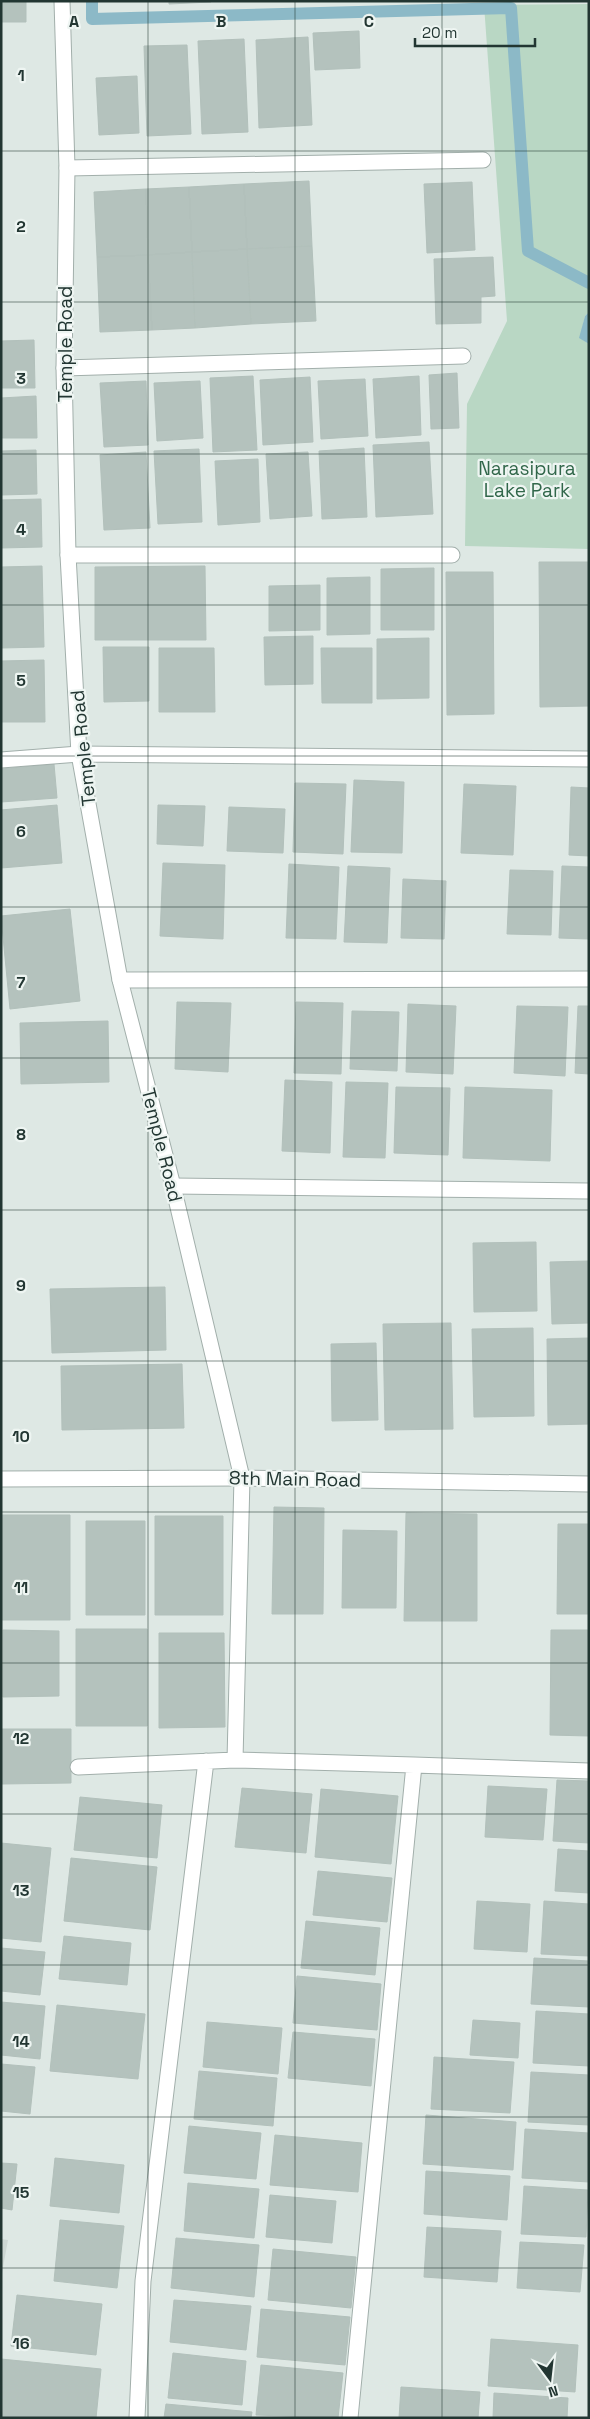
<svg xmlns="http://www.w3.org/2000/svg" width="590" height="2419" viewBox="0 0 590 2419" font-family="'Space Grotesk',sans-serif">
	<style>
		.built { fill: #cdd7d3 }
		.park { fill: #b9d7c4 }
		.water { fill: #8cb9c7 }
		.lines { fill: none; stroke-linecap: round; stroke-linejoin: round }
		.stream { stroke: #8cb9c7; stroke-width: 12 }
		.building { fill: #b4c2bd; stroke: #b2c0bb }
		.minor-casing { stroke: #a2afab; stroke-width: 17 }
		.tertiary-casing { stroke: #a2afab; stroke-width: 17 }
		.minor { stroke: #fff; stroke-width: 15 }
		.tertiary { stroke: #fff; stroke-width: 15 }
		.grid { fill: none; stroke: #223632; stroke-width: 1; stroke-opacity: 0.55 }
		.labels { text-anchor: middle; dominant-baseline: central; stroke-width: 4.5; stroke-linejoin: round; paint-order: stroke }
		.street-label { font-size: 19px; fill: #223632; stroke: #eef5f2 }
		.park-label { font-size: 19px; fill: #31674a; stroke: #eef5f2 }
		.grid-label { font-size: 16px; text-anchor: middle; font-weight: bold; fill: #223632; stroke: #eef5f2; stroke-width: 4.5; stroke-linejoin: round; paint-order: stroke }
	</style>
	<rect width="100%" height="100%" fill="#dee8e4"/>
	<path class="built" d="M1,2239l7,1 -7,38z"/>
	<path class="park" d="M589,4v308l-4,4 -5,22 9,6v205l-124,-3 2,-142 40,-83 -23,-316z"/>
	<path class="water" d="M589,312v32l-10,-6 6,-22z"/>
	<g class="lines">
		<path class="stream" d="M92,1v18l419,-11 17,243 61,32"/>
	</g>
	<path class="building" d="M1,1h25v21h-25z
		M169,1h42v1l-42,2z
		M359,31l1,37 -45,2 -2,-37z
		M308,37l4,88 -53,3 -3,-88z
		M244,39l4,93 -46,2 -4,-93z
		M187,45l4,89 -44,2 -3,-90z
		M137,76l2,57 -40,2 -3,-57z
		M309,181l3,65 -65,3 -3,-65z
		M472,182l3,68 -48,3 -3,-69z
		M244,184l3,65 -55,3 -3,-65z
		M189,187l3,65 -44,3 -2,-66z
		M146,189l2,66 -51,2 -3,-65z
		M312,246l4,75 -65,3 -4,-75z
		M247,249l4,75 -56,4 -3,-76z
		M192,252l3,76 -43,2 -4,-75z
		M148,255l4,75 -52,2 -3,-75z
		M493,257l2,39 -14,1v26l-45,1 -2,-65z
		M34,340l1,48h-34v-47z
		M457,373l2,55 -28,1 -2,-54z
		M253,376l4,74 -44,2 -3,-74z
		M419,376l2,59 -45,3 -3,-59z
		M310,377l3,65 -50,3 -3,-65z
		M365,379l3,57 -47,3 -3,-58z
		M146,381l2,64 -44,2 -4,-64z
		M200,381l3,57 -46,3 -3,-58z
		M36,396l1,42h-36v-40z
		M429,442l4,72 -57,3 -3,-72z
		M364,448l3,69 -45,2 -3,-68z
		M199,449l3,73 -44,2 -4,-73z
		M36,450l1,44 -36,1v-44z
		M146,452l4,76 -46,2 -4,-75z
		M308,452l4,64 -42,3 -4,-65z
		M258,459l2,63 -42,3 -3,-64z
		M41,499l1,48 -41,1v-48z
		M539,562h50v144l-49,1z
		M42,566l2,81 -43,1v-81z
		M205,566l1,74h-111v-73z
		M434,568v62h-53v-61z
		M446,572h47l1,142 -47,1z
		M370,577v57l-43,1v-57z
		M320,585v45l-51,1v-45z
		M313,636v48l-48,1 -1,-48z
		M429,638v60l-52,1v-60z
		M103,647h46v54l-45,1z
		M159,648h55l1,64h-56z
		M321,648h51v55h-50z
		M44,660l1,62h-44v-61z
		M54,764l3,34 -56,4v-33z
		M354,780l50,2 -2,71 -51,-1z
		M295,783l51,1 -3,70 -50,-2z
		M464,784l52,2 -3,69 -52,-2z
		M571,787l18,1v68l-20,-1z
		M57,805l5,58 -61,5v-58z
		M158,805l47,1 -2,40 -46,-2z
		M229,807l56,2 -2,44 -56,-2z
		M163,863l62,2 -2,74 -63,-3z
		M289,864l50,3 -3,72 -50,-1z
		M348,866l42,2 -3,75 -43,-1z
		M562,866l27,1v72l-30,-1z
		M510,870l43,1 -2,64 -44,-1z
		M403,879l43,2 -2,58 -43,-1z
		M70,909l10,92 -70,8 -9,-93z
		M177,1002l54,1 -3,69 -53,-3z
		M296,1002l47,1 -2,71 -47,-1z
		M408,1004l48,2 -3,68 -47,-2z
		M517,1006l51,1 -3,69 -51,-3z
		M578,1006h11v68l-14,-1z
		M352,1011l47,1 -2,59 -47,-2z
		M108,1021l1,61 -88,2 -1,-61z
		M285,1080l47,2 -2,71 -48,-2z
		M346,1082l42,1 -3,75 -42,-1z
		M396,1087l54,1 -2,67 -54,-2z
		M465,1087l87,3 -2,71 -87,-3z
		M536,1242l1,69 -63,1 -1,-69z
		M589,1261v62l-37,1 -2,-62z
		M165,1287l1,63 -114,3 -2,-64z
		M451,1323l2,106 -68,1 -2,-106z
		M533,1328l1,88 -60,1 -2,-88z
		M589,1338v86l-41,1 -1,-86z
		M376,1343l2,77 -46,1 -1,-77z
		M182,1364l2,64 -122,2 -1,-64z
		M274,1507l50,1 -1,106h-51z
		M406,1513l71,1v107h-73z
		M1,1515h69v105h-69z
		M155,1516h68v99h-68z
		M86,1521h59v94h-59z
		M558,1524h31v90h-32z
		M343,1530l54,1 -1,77h-54z
		M76,1629h71v97h-71z
		M3,1630l56,1v65l-56,1z
		M551,1630h38v106l-39,-1z
		M159,1633h65l1,94 -66,1z
		M2,1729h69v54l-69,1z
		M557,1780l32,1v62l-36,-2z
		M488,1786l59,3 -4,51 -58,-3z
		M242,1788l70,6 -6,59 -71,-6z
		M321,1789l77,7 -7,68 -76,-7z
		M80,1797l82,8 -5,53 -83,-8z
		M1,1843l50,5 -10,94 -40,-4z
		M558,1849l31,2v42l-34,-2z
		M71,1858l86,9 -7,63 -86,-9z
		M318,1871l74,7 -5,44 -74,-7z
		M477,1901l53,3 -3,48 -53,-3z
		M544,1901l45,3v52l-48,-2z
		M306,1921l74,7 -5,47 -74,-7z
		M64,1936l67,7 -4,42 -68,-6z
		M1,1948l44,4 -5,43 -39,-4z
		M534,1958l55,3v46l-58,-3z
		M297,1976l84,8 -4,46 -84,-7z
		M1,2002l44,4 -5,53 -39,-4z
		M57,2005l88,9 -7,65 -88,-8z
		M536,2011l53,3v52l-56,-3z
		M473,2020l47,3 -2,35 -48,-3z
		M207,2022l75,6 -4,46 -75,-7z
		M293,2032l82,7 -4,47 -83,-8z
		M434,2057l80,5 -4,51 -79,-4z
		M1,2064l34,3 -5,47 -29,-3z
		M199,2071l78,7 -4,48 -79,-7z
		M531,2072l58,3v50l-61,-3z
		M426,2115l90,7 -3,48 -90,-6z
		M189,2126l72,7 -5,46 -72,-6z
		M525,2129l64,4v49l-67,-4z
		M275,2135l87,8 -4,49 -88,-7z
		M55,2158l69,7 -5,48 -69,-7z
		M1,2163l16,1 -5,46 -11,-2z
		M426,2171l84,5 -3,44 -83,-6z
		M188,2183l71,6 -5,49 -70,-7z
		M524,2186l64,4 -2,47 -65,-3z
		M270,2195l66,6 -4,42 -66,-6z
		M60,2220l64,6 -7,62 -63,-7z
		M427,2227l74,4 -4,51 -73,-5z
		M176,2238l83,7 -5,52 -83,-9z
		M520,2242l64,3 -4,47 -63,-4z
		M273,2249l83,8 -5,51 -83,-8z
		M17,2295l85,9 -6,51 -85,-9z
		M174,2300l77,6 -5,44 -76,-8z
		M261,2309l89,8 -5,48 -88,-8z
		M491,2339l87,6 -3,47 -87,-6z
		M173,2353l73,8 -4,44 -74,-7z
		M1,2359l100,10 -5,49h-95z
		M261,2365l82,8 -5,45 -82,-3z
		M401,2387l79,5 -2,26h-79z
		M494,2393l74,5 -1,20h-74z
		M166,2404l86,8 -1,6h-87z"/>
	<g class="lines">
		<g class="minor-casing">
			<path id="minor" d="M67,168l416,-8
				M64,368l399,-12
				M68,555h384
				M1,760l78,-6 510,5
				M120,980l469,-1
				M173,1186l416,5
				M235,1760l7,-282
				M78,1767l157,-7 179,5
				M137,2418l6,-137 63,-520
				M350,2418l64,-653 175,6"/>
		</g>
		<g class="tertiary-casing">
			<path id="tertiary" d="M62,1l5,167 -3,200 4,187 11,199 41,226 53,206 69,292
				M1,1479l241,-1 347,6"/>
		</g>
		<use href="#minor" class="minor"/>
		<use href="#tertiary" class="tertiary"/>
	</g>
	<path class="grid" d="M148,1v2417M295,1v2417M442,1v2417M1,151h588M1,302h588M1,454h588M1,605h588M1,756h588M1,907h588M1,1058h588M1,1210h588M1,1361h588M1,1512h588M1,1663h588M1,1814h588M1,1965h588M1,2117h588M1,2268h588"/>
	<g class="labels">
		<g class="street-label">
			<text transform="translate(65 344) rotate(-90)">Temple Road</text>
			<text transform="translate(83 748) rotate(-96)">Temple Road</text>
			<text transform="translate(162 1145) rotate(76)">Temple Road</text>
			<text transform="translate(295 1479) rotate(1)">8th Main Road</text>
		</g>
		<g class="park-label">
			<text x="527" y="468">Narasipura<tspan x="527" dy="22">Lake Park</tspan></text>
		</g>
	</g>
	<g class="grid-label">
		<text x="74" y="27">A</text>
		<text x="221" y="27">B</text>
		<text x="369" y="27">C</text>
		<text x="21" y="81">1</text>
		<text x="21" y="232">2</text>
		<text x="21" y="384">3</text>
		<text x="21" y="535">4</text>
		<text x="21" y="686">5</text>
		<text x="21" y="837">6</text>
		<text x="21" y="988">7</text>
		<text x="21" y="1140">8</text>
		<text x="21" y="1291">9</text>
		<text x="21" y="1442">10</text>
		<text x="21" y="1593">11</text>
		<text x="21" y="1744">12</text>
		<text x="21" y="1896">13</text>
		<text x="21" y="2047">14</text>
		<text x="21" y="2198">15</text>
		<text x="21" y="2349">16</text>
	</g>
	<rect width="590" height="2419" fill="none" stroke="#223632" stroke-width="5"/>
	<g transform="translate(550 2379) rotate(165)" stroke="#eef5f2" stroke-width="4" paint-order="stroke">
	<path d="M0-4L9 19L0 12L-9 19Z" fill="#223632"/>
	<text y="-8" font-size="14" font-weight="bold" text-anchor="middle" fill="#223632">N</text>
	</g>
	<path d="M415 38v8h120v-8" fill="none" stroke="#223632" stroke-width="2.5"/>
	<text x="422" y="38" font-size="15" fill="#223632" stroke="#eef5f2" stroke-width="4" paint-order="stroke">20 m</text>
</svg>
